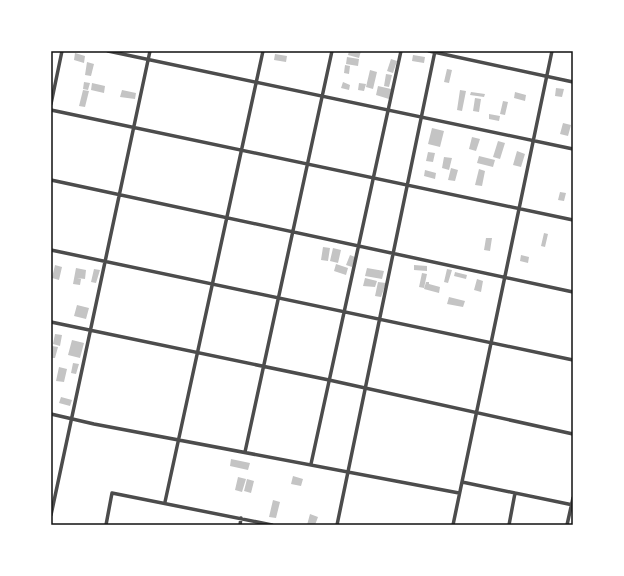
<svg xmlns="http://www.w3.org/2000/svg" width="624" height="576" viewBox="0 0 624 576" font-family="Helvetica,sans-serif">
	<style>
		.building { fill: #c4c4c4 }
		.lines { fill: none; stroke-linecap: round; stroke-linejoin: round }
		.minor { stroke: #4c4c4c; stroke-width: 3.5 }
		.neatline { fill: none; stroke: #111; stroke-width: 1.5 }
	</style>
	<rect width="100%" height="100%" fill="#fff"/>
	<path class="building" d="M349,51h12l-2,7 -11,-3z
		M75,53l10,3 -1,7 -10,-3z
		M275,54l12,2 -1,6 -12,-2z
		M413,55l12,2 -1,6 -12,-2z
		M347,57l12,2 -1,7 -12,-2z
		M391,59l6,2 -4,12 -6,-2z
		M87,62l7,2 -3,12 -6,-1z
		M345,65l5,1 -1,8 -5,-1z
		M447,69l5,1 -3,13 -5,-1z
		M370,70l7,2 -4,17 -7,-2z
		M386,74l6,1 -3,12 -5,-1z
		M84,82l6,1 -2,7 -5,-1z
		M343,82l7,3 -1,5 -8,-2z
		M92,83l13,3 -1,7 -13,-3z
		M359,83l7,1 -2,7 -6,-1z
		M378,86l13,3 -2,10 -13,-4z
		M556,88l8,1 -2,8 -7,-1z
		M83,90l6,1 -4,16 -6,-1z
		M122,90l14,3 -1,6 -15,-2z
		M460,90l6,1 -4,20 -5,-1z
		M471,92l14,2 -1,3 -14,-2z
		M515,92l11,3 -1,6 -11,-3z
		M475,98l6,1 -2,13 -6,-1z
		M503,101l5,1 -3,13 -5,-1z
		M489,114l11,2 -1,5 -10,-2z
		M563,123l8,2 -3,11 -8,-2z
		M432,128l12,3 -4,16 -12,-3z
		M472,137l8,2 -4,12 -7,-2z
		M498,141l7,2 -5,16 -7,-2z
		M517,151l8,3 -4,13 -8,-2z
		M428,152l7,1 -2,9 -7,-1z
		M479,156l16,4 -2,7 -16,-4z
		M444,157l8,1 -3,12 -7,-2z
		M451,168l7,2 -3,11 -7,-1z
		M479,169l6,2 -3,15 -7,-1z
		M425,170l11,3 -1,6 -11,-3z
		M560,192l6,1 -2,8 -6,-1z
		M544,233l4,1 -3,13 -4,-1z
		M486,238h6l-2,13 -6,-1z
		M323,247l7,1 -2,13 -7,-1z
		M333,248l8,2 -3,13 -8,-2z
		M350,255l5,2 -3,10 -6,-2z
		M521,255l8,2 -1,6 -8,-2z
		M336,264l12,4 -2,7 -12,-4z
		M55,265l7,2 -3,13 -7,-2z
		M414,265l13,1v5l-13,-1z
		M76,268l10,2 -1,9 -8,-1 4,1 -1,6 -7,-1z
		M367,268l17,3 -2,8 -17,-3z
		M94,269l6,1 -4,13 -5,-1z
		M447,269l5,1 -4,13 -4,-1z
		M455,272l12,3 -1,4 -12,-3z
		M422,273l5,1 -3,14 -5,-1z
		M365,278l12,3 -2,6 -12,-1z
		M477,279l6,2 -2,11 -7,-2z
		M378,282l8,1 -5,14 -6,-1z
		M426,282h3v2l11,3 -1,6 -15,-4z
		M449,297l16,4 -2,6 -16,-3z
		M77,305l12,3 -3,11 -12,-3z
		M55,334l7,1 -2,11 -7,-2z
		M72,340l12,3 -4,15 -12,-3z
		M52,346l6,1 -3,11h-4z
		M73,363l6,1 -3,10 -5,-1z
		M59,367l8,2 -3,13 -8,-1z
		M61,397l11,3 -2,6 -11,-3z
		M231,459l19,4 -2,7 -18,-4z
		M293,476l10,3 -2,7 -10,-2z
		M238,477l8,2 -4,13 -7,-2z
		M247,479l7,2 -3,12 -7,-2z
		M273,500l7,2 -4,16 -7,-1z
		M310,514l8,3 -3,8h-8z"/>
	<g class="lines">
		<path class="minor" d="M108,51l465,98
			M429,51l144,31
			M51,104l11,-53
			M51,110l522,110
			M51,180l522,112
			M51,250l522,110
			M51,322l278,58 244,54
			M51,414l43,10 365,69
			M245,452l87,-401
			M311,464l90,-413
			M462,482l111,23
			M165,502l98,-451
			M51,515l99,-464
			M106,525l6,-32 160,32
			M240,525l1,-7
			M337,525l98,-474
			M453,525l99,-474
			M509,525l6,-32
			M567,525l6,-27"/>
	</g>
	<rect width="624" height="576" fill="none" stroke="#ffffff" stroke-width="104"/>
	<rect x="52" y="52" width="520" height="472" class="neatline"/>
</svg>
